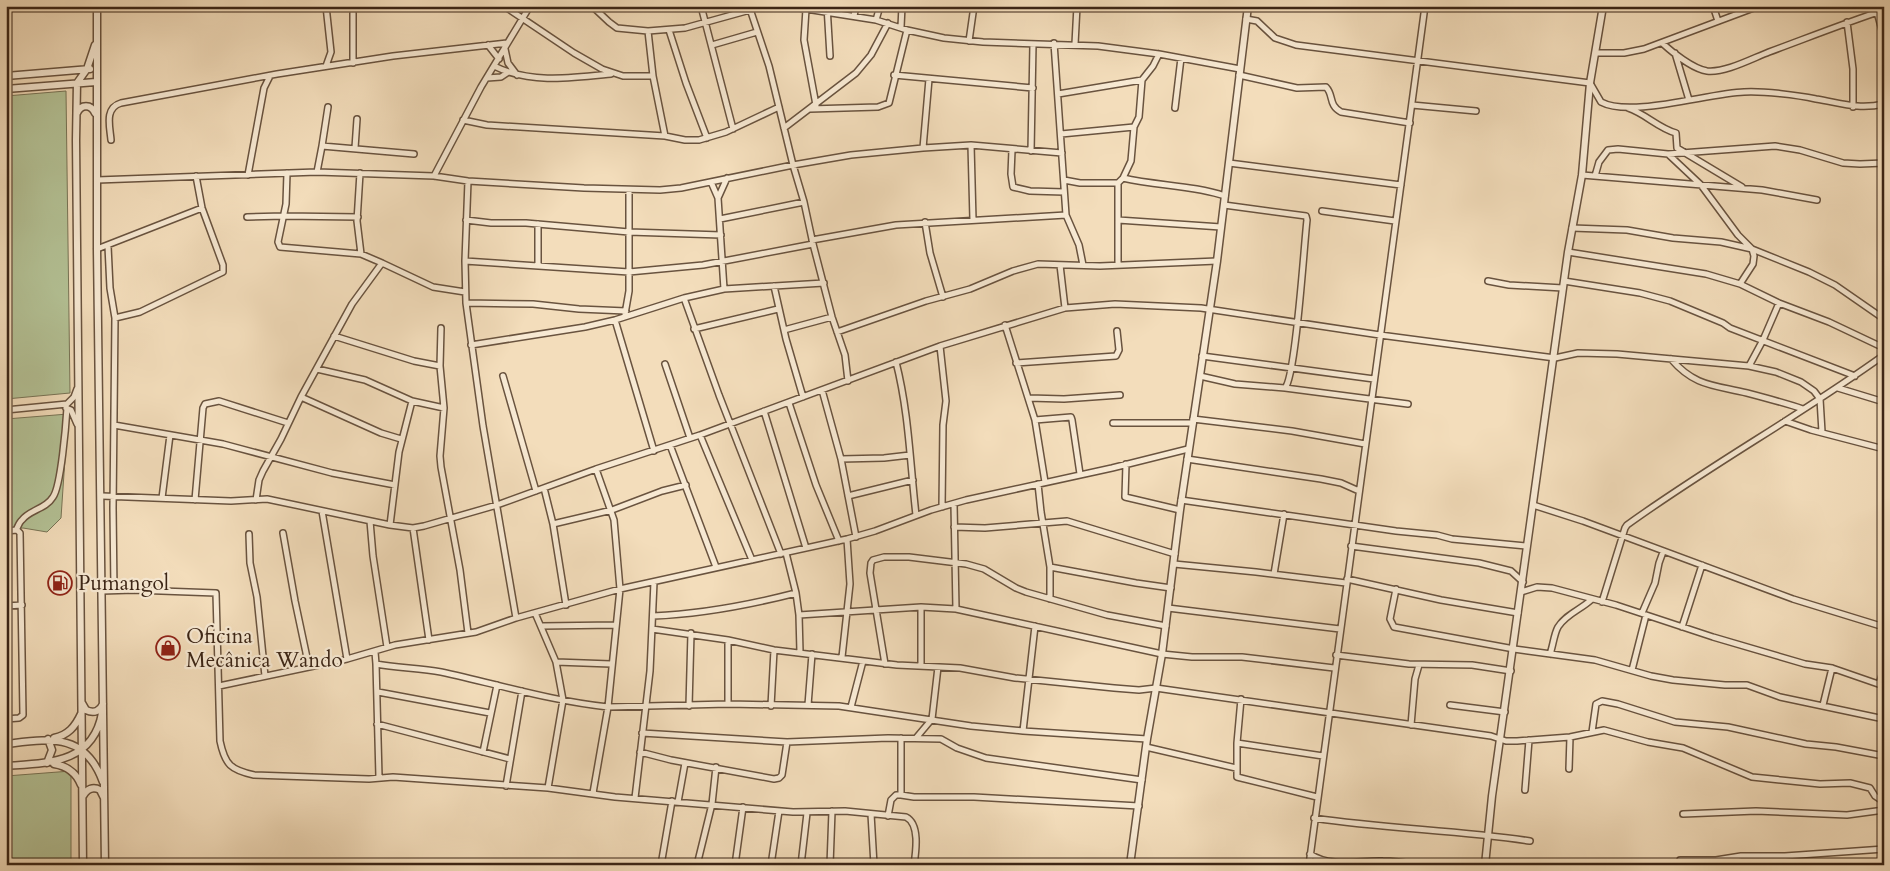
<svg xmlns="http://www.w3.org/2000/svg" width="1890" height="871" viewBox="0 0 1890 871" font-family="Cardo,serif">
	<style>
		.green { fill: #b4c296; stroke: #787456 }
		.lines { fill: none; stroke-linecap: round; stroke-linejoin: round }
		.minor-casing { stroke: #69533f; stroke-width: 8 }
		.tertiary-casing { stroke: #69533f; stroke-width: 9 }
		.minor { stroke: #f7e9d3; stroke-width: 5 }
		.tertiary { stroke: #f7e9d3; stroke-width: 6 }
		.labels { text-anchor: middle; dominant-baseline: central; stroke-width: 4.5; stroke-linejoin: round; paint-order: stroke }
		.poi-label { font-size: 21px; fill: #3b2516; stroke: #f7e9d3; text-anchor: start }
	</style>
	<rect width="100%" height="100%" fill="#f3ddbb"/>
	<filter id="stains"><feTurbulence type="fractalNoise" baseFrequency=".004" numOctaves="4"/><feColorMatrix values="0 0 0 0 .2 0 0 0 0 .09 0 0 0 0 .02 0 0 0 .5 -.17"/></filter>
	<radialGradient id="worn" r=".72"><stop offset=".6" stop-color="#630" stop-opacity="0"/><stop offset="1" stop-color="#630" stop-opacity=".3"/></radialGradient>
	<path class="green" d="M66,91l4,302 -64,6v-303z
		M68,414l-7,104 -14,14 -24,-4 -17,2v-111z
		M71,771v94h-65v-89z"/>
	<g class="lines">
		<g class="minor-casing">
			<path id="minor" d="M326,6l5,46 -5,14
				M504,6l70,47 28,16 21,7h30l-5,-45
				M592,6l17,16 8,6 31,3 37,-3 65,-18
				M701,6l32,123
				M749,6l20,60 24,99 11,37 9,42 19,73 13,38 3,26
				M787,6l89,14 31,10 -18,73 -11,4 -68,2
				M827,6l3,50
				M1713,6l5,15
				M806,9l-2,31 12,65
				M1877,12l7,26
				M353,13v50
				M854,16l2,-10
				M1246,19l11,2 18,17 21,7 294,38 11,19c30,16 108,-9 143,-10 20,-1 53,3 72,7 25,4 42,11 68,5
				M876,20l4,-14
				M1847,22l6,47v38
				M901,27l1,-21
				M669,30l17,53 21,55
				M907,30l37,8 39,4 115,4 61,8 81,15
				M969,41l5,-35
				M1054,43l12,172 13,30 4,20
				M1662,43c10,9 31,26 45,28 18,2 44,-12 62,-19 38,-14 76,-29 115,-42
				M1075,44l2,-38
				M488,45l11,14
				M712,45l45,-13
				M505,49l3,14 9,12
				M1596,53h28l20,-4 115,-43
				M1675,53l14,47
				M494,66c36,18 78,12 117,8
				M894,75l139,13
				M1239,75l58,13 29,-1c8,8 2,18 15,25l69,11
				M653,76l12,60
				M487,78l14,-1 6,-4
				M1058,94l84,-14 11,-14 6,-12
				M1412,105l64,6
				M1175,108l6,-50
				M1628,108c18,6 30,20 48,25l1,15 65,39
				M463,120l24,5 178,11 20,4h14l27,-8 53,-25
				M784,128l72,-55 15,-18 17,-32
				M1061,134l73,-7
				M111,140c-1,-13 -7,-32 10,-37l156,-29 116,-18 114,-13
				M971,145l2,75
				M322,146l6,-39
				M355,148l2,-29
				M923,148l6,-69
				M1012,150l-1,24 2,13 17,4 34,1
				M1031,151l2,-107
				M1668,154l107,-8 25,4 43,13 17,1 24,-1
				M1229,163l172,22
				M317,172l5,-26 92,8
				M287,173l-1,31 -8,38 2,5 81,7 21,9
				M360,173l-3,48 4,33
				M248,175l16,-87 6,-12
				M1582,175l180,15 55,10
				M434,176l47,-89 49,-81
				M1595,176l4,-14 9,-12 10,-1 50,5 33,31 37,50 14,14 2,7 -1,8 -13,20
				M1123,178c34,8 70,7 102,18
				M97,180l220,-8 117,4 34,5 116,7 76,2 21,-2 112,-23 58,-10 72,-7 48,-3 91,8
				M1064,180l16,3h38
				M468,181l-3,80 1,42 17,123 33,192
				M711,182l7,16 6,91
				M718,198l9,-20
				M1322,211l73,10
				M247,217l37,-1 74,1
				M720,219l84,-17
				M466,220l25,3h35l103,9 92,3
				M1118,220l103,7
				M925,222l5,31 13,44
				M1572,228l55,2 46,8 48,4 31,7 57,23 26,13 49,34
				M812,240l84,-15 170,-10
				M108,246l2,42 5,30 -2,190 1,82
				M97,249l105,-41
				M1568,252l138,22 34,10 39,19 50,19 55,26
				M465,261l164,11 74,-7 110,-21
				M1060,265l5,43
				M1118,265v-82l5,-5 8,-17 3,-34 5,-10 3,-37
				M538,266v-42
				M1488,281l21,4 54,3
				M1564,281l76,12 30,8 53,22 7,5 125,48
				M774,286l12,53 17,58
				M684,298l35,97 62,159
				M466,303l67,1 46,5 47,2
				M625,314l4,-23v-101
				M115,318l25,-6 83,-40v-7l-21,-57 -6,-32
				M615,320l39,131
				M1005,325l30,95 10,62
				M441,328l-1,38 4,42 -4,48 1,11 19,103 8,63
				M694,329l84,-20
				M784,330l48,-13
				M837,332l89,-31 44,-12 43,-18 25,-7 62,2 117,-5
				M334,336l80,25 26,5
				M471,345l114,-18 30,-7 69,-22 40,-9 100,-6
				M940,346l6,55 -3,24 -1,82
				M1202,356l172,23
				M1671,359c24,28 44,26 76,34 19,5 38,10 56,16
				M896,362c13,51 14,101 20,153
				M1016,363l100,-7 3,-6 -2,-19
				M665,364l25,74
				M1749,366l14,-26 16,-37
				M317,369l48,11 47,21 -13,51 -9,73
				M503,376l33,115
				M1200,376l35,8 50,4c11,-12 19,-143 22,-168l-1,-4 -82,-11
				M1285,388l123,16
				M1838,388l46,14
				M822,390l19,69 15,78
				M301,397l80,36 20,6
				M1029,398l35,1 56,-4
				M412,401l32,7
				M789,403l27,82 23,56
				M66,408l5,2 6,14
				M6,410l61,-6 7,-7 3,-8
				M764,411l42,137
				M1193,419l99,12 73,13
				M1035,420l36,-3 1,3 8,54
				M1785,421l26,9 73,19
				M1113,423h80
				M114,425l109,19 109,29 63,12
				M700,435l52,125
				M670,445l46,122
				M841,459l43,-1 26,-3
				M1187,459l134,20 20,4 18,8
				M1126,464l-1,33 55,13
				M1038,484l3,28 9,55v32
				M544,488l9,36 59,-14 50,-19 24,-6
				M102,496l129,5 36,-2 123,26 23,3 11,-2 73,-21 99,-36 104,-34 240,-89 125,-38 50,-4 86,4 179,27 175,23 23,-5 39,1 132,12 27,6 25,10 13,9 6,8 2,33
				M848,496l65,-16
				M162,498l8,-63
				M195,500l8,-92 2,-4 14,-3 69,22
				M256,500l3,-20 4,-9 18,-32 20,-42 51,-93 30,-41 51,24 32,5
				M1181,500l215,31 41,4 15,4 75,7
				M1533,505l50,16 210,78 91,28
				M322,511l25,148
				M370,521l3,35 14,91
				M553,524l13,81
				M954,527l31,1 82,-7 108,33
				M413,528l16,112
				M16,530c2,-3 3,-8 6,-10 7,-10 24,-11 31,-23 8,-11 13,-73 14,-89
				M6,531l11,-1 3,3 3,182 -4,3 -13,1
				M283,533l12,68 14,66
				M249,534l1,29 7,34 8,79
				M1351,546l128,17 32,8 12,11
				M786,553l10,40 3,22 122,-8 35,2 -2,-105
				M1174,564l82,8 90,11
				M1050,567l86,16 35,5
				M1274,574l10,-60
				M1347,579l94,21 77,13
				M1396,589l-6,30 4,8 120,22 81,11 56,16 22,4 52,5h22l33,12 104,22
				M102,591l32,-1 82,3 4,148c5,24 11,29 34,34l115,4 24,-2 155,11 67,9 178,15 52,-1 61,6c14,7 10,34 8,48
				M1521,592l16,-5 15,1 64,17 97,32 92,27 27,4 52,18
				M1602,602l23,-74 2,-3c83,-60 174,-110 257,-170
				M6,606l16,-1
				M1168,608l172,21
				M956,609l206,45 30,3h50l92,11
				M535,613l21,49 7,38 -15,88
				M1642,613l13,-30 4,-20 4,-11
				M799,615l1,37
				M653,616c49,-2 96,-11 143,-23
				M542,626l74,-1
				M1682,627l20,-62
				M652,629l76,11 46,10 123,15 63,3 55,10 99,10 25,2 17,-2 335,48 15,5h11l53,-4 34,-7 44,12 35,6 69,29 68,7 30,-1 20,5 5,8 9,6
				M375,652l1,12c22,4 44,4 65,8 56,12 110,29 167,35l120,-3 111,2 132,20 52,5 124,8
				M1550,654c3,-8 4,-20 8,-27 8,-13 24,-18 34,-28
				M1336,655l73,9 63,1 39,6
				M842,657l8,-73 -3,-45
				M556,662l55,2
				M376,664l3,113
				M885,664l-15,-91 1,-10 2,-3 11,-3h25l57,7 18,5 32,19 10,4 81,23 59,11
				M921,666v-59
				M1632,670l14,-55
				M1879,684l5,-15
				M219,686l128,-27 48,-14 81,-13 40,-14 104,-29 227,-50 28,-8 56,-21 35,-10 146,-32 76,-19
				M378,692l112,21
				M1241,699l-4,44v34l80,20
				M728,704v-64
				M808,705l4,-51
				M1450,705l55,7
				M1823,705l9,-37
				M689,706l2,-73
				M771,706l3,-56
				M851,707l12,-46
				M377,724l133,35
				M1411,725l4,-46 4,-14
				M1023,731l12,-105
				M1592,732l4,-28 6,-3 16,3 57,18 53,5 78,17 30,3 48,9
				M642,733l145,9 101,-4 53,1 16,9 29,10 156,22
				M916,738l16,-19 6,-52
				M1237,743l86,13
				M1146,747l90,21
				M483,752l14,-67
				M640,752l31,8 103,19 5,-1 3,-3 5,-33
				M1569,769l1,-32
				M506,786l16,-95
				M1525,790l4,-50
				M593,793l15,-86 12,-118 -6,-69 -18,-51
				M901,795v-57
				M635,798l15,-127 4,-89
				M678,802l7,-39
				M871,814l3,51
				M1683,814l73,-3 91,4 37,-5
				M888,816l3,-16 5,-5h5l13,2h60l165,9
				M1314,818c72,11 144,12 216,23
				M1310,854c21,14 50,6 73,7 12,0 24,2 35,4
				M1680,860h36l25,-4h44l99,-7
				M661,865l11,-64
				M697,865l15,-61 4,-37
				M735,865l8,-58
				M771,865l8,-54
				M801,865l6,-52
				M830,865l2,-54
				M1309,865l116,-859"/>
		</g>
		<g class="tertiary-casing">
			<path id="tertiary" d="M97,6v243l8,616
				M6,76l84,-7
				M6,89l90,-7
				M77,113c4,-9 14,-9 18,0
				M82,703l4,7c8,4 14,1 17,-6
				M54,738c14,-3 21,-11 27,-24
				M6,744c44,-5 79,-12 97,38
				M47,763l5,-13 -4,-11
				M54,764c13,2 22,8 27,21
				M6,766c41,-3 87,-2 96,-53
				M83,796c4,-7 10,-10 17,-6l4,8
				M83,865l-7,-725 1,-57 10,-14 8,-24
				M1130,865l17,-126 15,-85 18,-144 37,-249 31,-255
				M1485,865l7,-69 35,-250 41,-294 14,-77 8,-92 13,-77"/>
		</g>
		<use href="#minor" class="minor"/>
		<use href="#tertiary" class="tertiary"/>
	</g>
	<defs>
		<g id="fuel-ring" transform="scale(1.25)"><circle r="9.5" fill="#f7e9d3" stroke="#8f2418" stroke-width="1.5"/><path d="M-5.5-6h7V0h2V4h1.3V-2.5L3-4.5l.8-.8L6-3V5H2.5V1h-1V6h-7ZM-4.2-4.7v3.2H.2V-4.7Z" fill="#8f2418"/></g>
		<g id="shop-ring" transform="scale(1.25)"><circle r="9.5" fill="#f7e9d3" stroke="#8f2418" stroke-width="1.5"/><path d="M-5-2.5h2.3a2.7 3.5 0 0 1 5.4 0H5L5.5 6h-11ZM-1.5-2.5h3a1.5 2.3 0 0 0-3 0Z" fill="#8f2418"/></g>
	</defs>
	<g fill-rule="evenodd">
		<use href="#fuel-ring" x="60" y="583"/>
		<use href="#shop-ring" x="168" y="648"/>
	</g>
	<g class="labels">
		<g class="poi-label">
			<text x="78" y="583">Pumangol</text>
			<text x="186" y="636">Oficina<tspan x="186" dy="24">Mecânica Wando</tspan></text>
		</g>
	</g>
	<rect width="1890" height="871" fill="none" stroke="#f3ddbb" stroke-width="25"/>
	<rect x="8" y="8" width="1875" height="856" fill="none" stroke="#3b2516" stroke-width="2.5"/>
	<rect x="12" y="12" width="1865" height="846" fill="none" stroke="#3b2516"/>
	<rect width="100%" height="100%" filter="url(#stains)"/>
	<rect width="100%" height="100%" fill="url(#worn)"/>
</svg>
